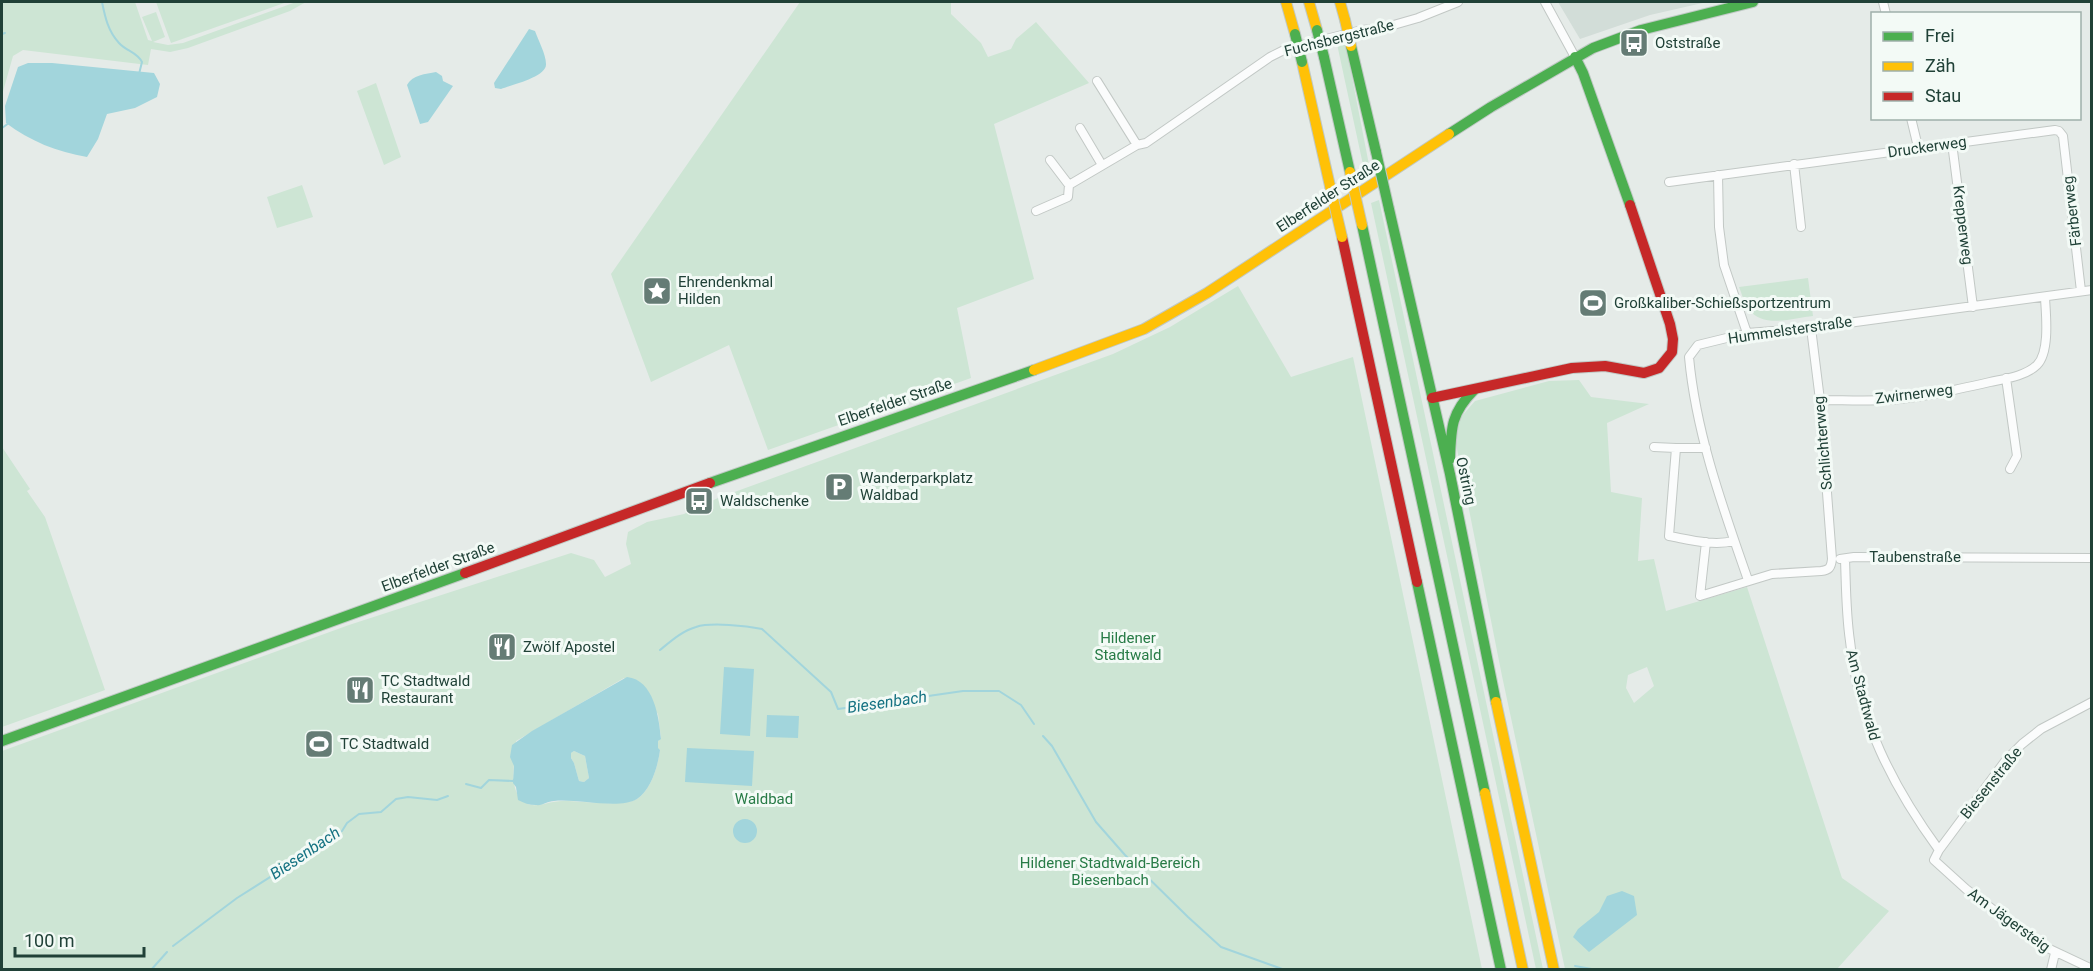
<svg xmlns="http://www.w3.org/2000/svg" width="2093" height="971" viewBox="0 0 2093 971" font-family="Roboto,sans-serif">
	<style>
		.built { fill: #d2ddd8 }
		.green { fill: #cde5d4; fill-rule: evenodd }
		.water { fill: #a2d5dc; fill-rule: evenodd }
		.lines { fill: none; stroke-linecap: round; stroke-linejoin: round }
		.stream { stroke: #a2d5dc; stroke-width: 2 }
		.street-casing { stroke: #c2c8c5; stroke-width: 10 }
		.fast-casing { stroke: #c0c9c5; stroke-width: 12 }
		.slow-casing { stroke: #c0c9c5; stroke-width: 12 }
		.jam-casing { stroke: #c0c9c5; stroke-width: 12 }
		.street { stroke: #fbfcfc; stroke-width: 8 }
		.fast { stroke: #4caf50; stroke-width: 10 }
		.slow { stroke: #ffc107; stroke-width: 10 }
		.jam { stroke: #c62828; stroke-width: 10 }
		.fast-bridge-casing { stroke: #c0c9c5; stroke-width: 12; stroke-linecap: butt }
		.slow-bridge-casing { stroke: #c0c9c5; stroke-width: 12; stroke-linecap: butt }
		.fast-bridge { stroke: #4caf50; stroke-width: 10 }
		.slow-bridge { stroke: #ffc107; stroke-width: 10 }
		.labels { text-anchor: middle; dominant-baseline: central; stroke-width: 6; stroke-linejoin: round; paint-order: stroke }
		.street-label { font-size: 15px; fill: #204137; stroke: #f3faf6 }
		.poi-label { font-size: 15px; fill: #204137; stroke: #f3faf6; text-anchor: start }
		.park-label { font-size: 15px; fill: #277b46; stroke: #f3faf6 }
		.water-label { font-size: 16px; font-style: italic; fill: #157282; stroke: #f3faf6 }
	</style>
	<rect width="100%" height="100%" fill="#e5ebe8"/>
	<path class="built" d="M1558,2h149l-57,13 -70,24z"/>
	<path class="green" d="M2,2h133l13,38 4,1 -10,-24 14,-5 9,25 -12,5 15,3 15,-2 113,-41h10l-16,9 -102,37 -18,4 -19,-3 -3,16 -125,-15 -10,6 -11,39z
		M156,2h131l-116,41z
		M800,2h151v12l30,29 7,14 23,-8 5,-10 20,-17 53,61 -95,41 40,155 -77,29 14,70 -203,72 -39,-105 -78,37 -40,-108z
		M1345,41l25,129 -5,4 -28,-130z
		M376,83l25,74 -17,8 -27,-74z
		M302,185l11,32 -36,11 -10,-31z
		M1379,200l164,769h-7l-165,-766z
		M1808,278l5,38c-19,2 -51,13 -64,-7 -5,-6 -7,-15 -10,-22z
		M1238,286l53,91 62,-20 129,612h-1480v-218l347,-126 222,-72 23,7 11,17 26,-13 -5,-20 2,-12 19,-10 37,-8 34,-16 395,-144 57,-27zM624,678l34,36 3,24 -3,3 -1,7 3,2c-2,16 -9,40 -23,49 -14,8 -56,2 -73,2 -11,-1 -27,7 -36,3 -2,-1 -9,-6 -10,-9 -8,-12 -3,-38 -2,-54z
		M1579,380l12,17 58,7 -42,19 4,69 31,6 -4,63 16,-2 12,52 81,-24 95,291 47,33 -52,58h-272l-63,-293 -47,-237 6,-22 14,-16 74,-20zM1647,667l7,19 -20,17 -8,-15 2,-13z
		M2,447l28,42 -3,2 18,26 60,173 -103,37z
		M574,751l11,5 4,22 -5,4 -5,-1 -5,-18 -3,-5v-5z"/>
	<path class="water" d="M529,29l6,2c3,9 11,23 11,33 1,13 -35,21 -45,25l-6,-1 -1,-5z
		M28,63h24l102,10 6,11 -3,13 -22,11 -28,6 -9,25 -11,18c-30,-5 -57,-16 -81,-34l-1,-17 13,-39z
		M436,72l6,4 1,5 10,5 -25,36 -8,2 -13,-39c5,-10 19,-11 29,-13z
		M724,667l30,2 -4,67 -30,-2z
		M627,677c27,3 32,40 34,62l-3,2v7l2,2c-2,16 -9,40 -23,49 -18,11 -62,-1 -83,2 -7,0 -11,5 -18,4 -7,0 -12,-2 -18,-5l-2,-13 -3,-4 1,-17 -4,-9 2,-12 20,-14zM574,751l11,5 4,22 -5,4 -5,-1 -5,-18 -3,-5v-5z
		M767,715l32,1 -1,22 -32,-1z
		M687,748l67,3 -2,35 -67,-4z
		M733 831a12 12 0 1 1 24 0a12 12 0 1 1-24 0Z
		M1622,891l12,5 3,19 -48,37 -16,-15 5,-8 21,-17 8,-16z"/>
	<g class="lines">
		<path class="stream" d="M102,2c3,15 6,29 17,41 7,8 18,9 23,19l-3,12
			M2,34l3,-1
			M2,128l7,-5
			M660,650c11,-9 22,-19 36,-23 15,-5 51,-1 66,2l69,63 7,17 125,-18h36l22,14 13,19
			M1043,736l9,10 44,76 29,33 63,62 33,30 64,23
			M466,784l15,4 8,-8 24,1 2,-2
			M173,946l64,-48 87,-55 18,-12 5,-8 12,-9 22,-2 15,-13 12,-2 29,3 11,-4
			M1575,966l22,4
			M151,970l16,-18"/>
		<g class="street-casing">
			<path id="street" d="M1545,2l30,55
				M1883,2l3,12
				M1097,81l40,64
				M1911,118l7,29
				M1080,128l22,37
				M1952,143l21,164
				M1050,160l19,25 68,-40 9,-2 124,-86 16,-8 76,-19 21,-2 35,-10 40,-16
				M1794,164l7,63
				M1718,175l1,52 5,38 23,68
				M1669,182l386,-52 4,1 4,5 18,155
				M1036,211l32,-14 1,-12
				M2006,378l11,78 -7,13
				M1820,400c22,0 44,1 65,0 35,-2 70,-10 105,-18 14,-3 36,-6 47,-17 13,-13 9,-50 8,-67
				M1654,447l22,1
				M1706,448h-30l-7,88c22,4 44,10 65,5
				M1706,542l-6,54 72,-22 49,-3c8,-1 10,-3 11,-12l-12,-159 -9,-72
				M1840,559l14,-2 238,1
				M1845,559c1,27 1,55 5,82 8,78 43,146 89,209
				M1748,580c-25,-72 -52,-146 -59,-223l9,-12 49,-12 64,-5 281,-38
				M2092,702l-51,27 -19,15 -16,16 -67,90 -5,10 32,29 71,54 55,26
				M2051,970l4,-17"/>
		</g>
		<g class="fast-casing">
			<path id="fast" d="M1351,46l25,106
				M1324,57l26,115
				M1575,57l8,16 47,132
				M1449,134l42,-27 102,-59 48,-18 112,-28
				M1389,209l61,265 46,228
				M1362,225l123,568
				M1450,459c1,-31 1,-46 24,-69
				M710,483l324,-113
				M1417,582l84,388
				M2,741l463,-168"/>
		</g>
		<g class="slow-casing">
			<path id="slow" d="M1286,2l9,32
				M1309,2l8,28
				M1340,2l5,18
				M1302,62l28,124
				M1034,370l110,-41 63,-36 242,-159
				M1496,702l58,268
				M1485,793l38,177"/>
		</g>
		<g class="jam-casing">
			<path id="jam" d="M1342,237l75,345
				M1432,398l140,-30 33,-2 39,7 15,-5 13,-16 1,-13 -3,-15 -40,-119
				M465,573l245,-90"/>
		</g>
		<use href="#street" class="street"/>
		<use href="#fast" class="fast"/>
		<use href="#slow" class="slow"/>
		<use href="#jam" class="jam"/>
		<g class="fast-bridge-casing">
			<path id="fast-bridge" d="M1317,30l7,27
				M1295,34l7,28
				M1376,152l13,57"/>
		</g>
		<g class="slow-bridge-casing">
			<path id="slow-bridge" d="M1345,20l6,26
				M1350,172l12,53
				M1330,186l12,51"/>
		</g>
		<use href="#fast-bridge" class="fast-bridge"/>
		<use href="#slow-bridge" class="slow-bridge"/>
	</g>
	<defs>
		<g id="bus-square" transform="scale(1.5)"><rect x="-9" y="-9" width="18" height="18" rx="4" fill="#657c75" stroke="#f3faf6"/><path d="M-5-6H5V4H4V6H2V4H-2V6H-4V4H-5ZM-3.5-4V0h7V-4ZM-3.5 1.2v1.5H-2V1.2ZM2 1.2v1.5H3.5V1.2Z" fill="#fff"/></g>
		<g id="sight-square" transform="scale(1.5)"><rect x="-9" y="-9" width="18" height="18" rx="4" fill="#657c75" stroke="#f3faf6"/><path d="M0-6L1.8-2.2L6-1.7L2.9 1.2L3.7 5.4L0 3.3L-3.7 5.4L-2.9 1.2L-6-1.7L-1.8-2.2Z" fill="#fff"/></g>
		<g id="stadium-square" transform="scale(1.5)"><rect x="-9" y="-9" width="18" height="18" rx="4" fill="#657c75" stroke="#f3faf6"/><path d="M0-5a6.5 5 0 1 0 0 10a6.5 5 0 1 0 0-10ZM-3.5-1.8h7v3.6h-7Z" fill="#fff"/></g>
		<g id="parking-square" transform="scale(1.5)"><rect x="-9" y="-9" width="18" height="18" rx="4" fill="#657c75" stroke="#f3faf6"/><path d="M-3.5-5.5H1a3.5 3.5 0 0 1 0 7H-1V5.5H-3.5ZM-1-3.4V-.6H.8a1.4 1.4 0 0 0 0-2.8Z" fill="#fff"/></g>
		<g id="restaurant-square" transform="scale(1.5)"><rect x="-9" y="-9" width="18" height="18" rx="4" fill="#657c75" stroke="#f3faf6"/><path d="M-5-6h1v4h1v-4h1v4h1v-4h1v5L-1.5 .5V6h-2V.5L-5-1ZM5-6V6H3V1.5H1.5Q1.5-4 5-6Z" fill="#fff"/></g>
	</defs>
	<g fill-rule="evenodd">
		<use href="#bus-square" x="1634" y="43"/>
		<use href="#sight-square" x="657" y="291"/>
		<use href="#stadium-square" x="1593" y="303"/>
		<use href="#parking-square" x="839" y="487"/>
		<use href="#bus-square" x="699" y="501"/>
		<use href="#restaurant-square" x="502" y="647"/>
		<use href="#restaurant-square" x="360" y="690"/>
		<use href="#stadium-square" x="319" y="744"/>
	</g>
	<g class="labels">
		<g class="street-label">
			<text transform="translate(1339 38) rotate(-14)">Fuchsbergstraße</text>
			<text transform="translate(1927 147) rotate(-8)">Druckerweg</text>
			<text transform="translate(1328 196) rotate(-33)">Elberfelder Straße</text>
			<text transform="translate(2072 211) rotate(-97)">Färberweg</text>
			<text transform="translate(1963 225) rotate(83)">Krepperweg</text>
			<text transform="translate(1790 330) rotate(-8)">Hummelsterstraße</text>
			<text transform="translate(1914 394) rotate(-7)">Zwirnerweg</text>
			<text transform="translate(895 402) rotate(-19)">Elberfelder Straße</text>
			<text transform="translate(1823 443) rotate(-95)">Schlichterweg</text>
			<text transform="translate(1466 481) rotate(78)">Ostring</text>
			<text x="1915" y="557">Taubenstraße</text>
			<text transform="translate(438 567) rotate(-20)">Elberfelder Straße</text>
			<text transform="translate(1863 695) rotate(75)">Am Stadtwald</text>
			<text transform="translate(1991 783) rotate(-51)">Biesenstraße</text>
			<text transform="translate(2009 920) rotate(36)">Am Jägersteig</text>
		</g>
		<g class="poi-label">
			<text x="1655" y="43">Oststraße</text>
			<text x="678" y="282">Ehrendenkmal<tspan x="678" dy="17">Hilden</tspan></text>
			<text x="1614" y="303">Großkaliber-Schießsportzentrum</text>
			<text x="860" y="478">Wanderparkplatz<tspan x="860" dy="17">Waldbad</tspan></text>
			<text x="720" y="501">Waldschenke</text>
			<text x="523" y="647">Zwölf Apostel</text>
			<text x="381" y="681">TC Stadtwald<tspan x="381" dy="17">Restaurant</tspan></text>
			<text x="340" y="744">TC Stadtwald</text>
		</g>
		<g class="park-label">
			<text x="1128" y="638">Hildener<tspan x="1128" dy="17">Stadtwald</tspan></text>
			<text x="764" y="799">Waldbad</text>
			<text x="1110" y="863">Hildener Stadtwald-Bereich<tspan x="1110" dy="17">Biesenbach</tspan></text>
		</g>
		<g class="water-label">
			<text transform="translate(887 702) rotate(-8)">Biesenbach</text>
			<text transform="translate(305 853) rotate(-34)">Biesenbach</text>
		</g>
	</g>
	<rect width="2093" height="971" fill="none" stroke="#204137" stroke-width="6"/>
	<rect x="1871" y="12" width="210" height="108" fill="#f3faf6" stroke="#9fb0aa" stroke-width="1.5"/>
	<rect x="1883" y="32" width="30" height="9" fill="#4caf50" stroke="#9fb0aa" stroke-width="1.5"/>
	<text x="1925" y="42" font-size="18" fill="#204137">Frei</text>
	<rect x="1883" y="62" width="30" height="9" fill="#ffc107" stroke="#9fb0aa" stroke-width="1.5"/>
	<text x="1925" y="72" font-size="18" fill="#204137">Zäh</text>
	<rect x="1883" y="92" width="30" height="9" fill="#c62828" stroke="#9fb0aa" stroke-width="1.5"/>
	<text x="1925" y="102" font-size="18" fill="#204137">Stau</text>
	<path d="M15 947v9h129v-9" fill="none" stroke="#204137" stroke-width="3"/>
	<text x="24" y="947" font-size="18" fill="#204137" stroke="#f3faf6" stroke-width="4.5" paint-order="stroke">100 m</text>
</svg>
